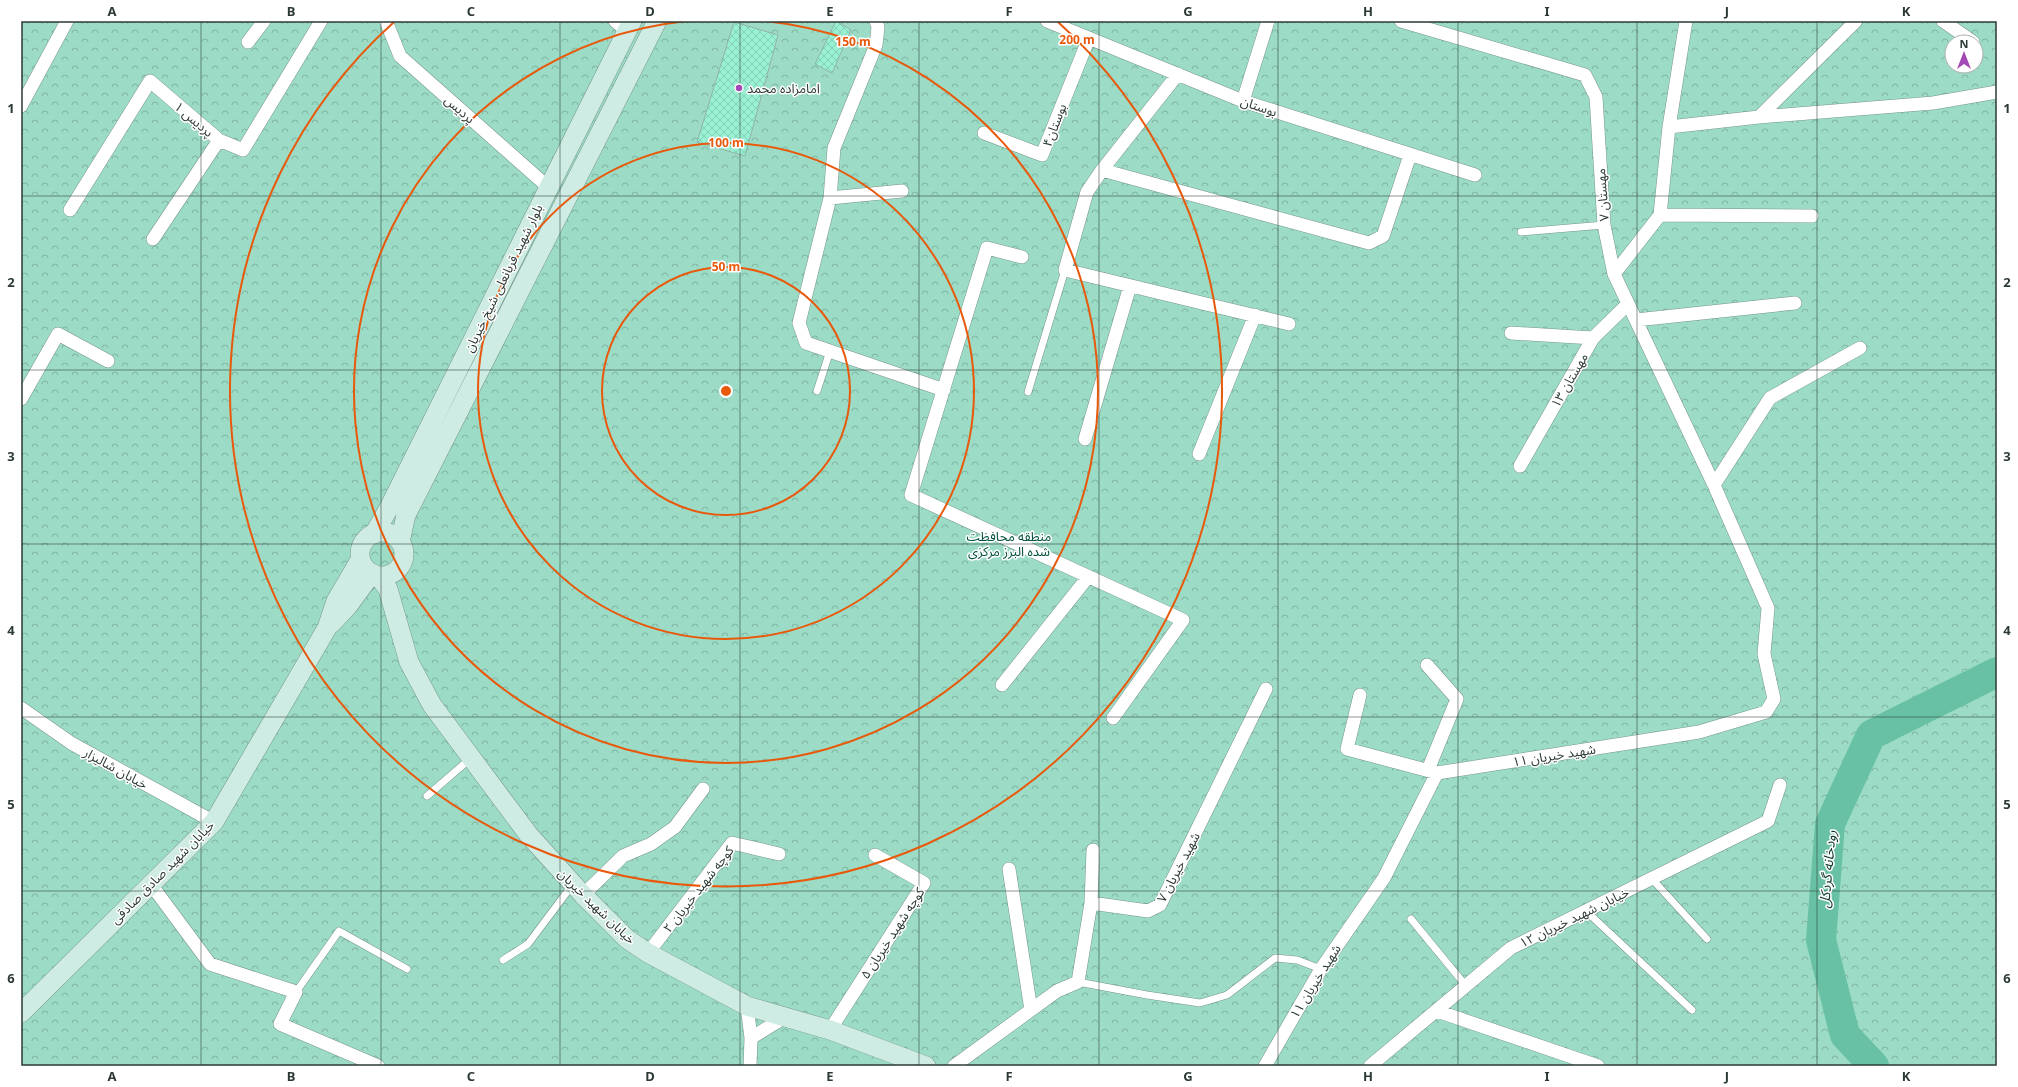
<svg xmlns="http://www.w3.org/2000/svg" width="2018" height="1087" viewBox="0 0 2018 1087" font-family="'Noto Sans','Noto Sans Arabic',sans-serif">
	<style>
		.park { fill: url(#park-crowns); fill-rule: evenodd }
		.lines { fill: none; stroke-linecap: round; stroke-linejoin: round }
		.river { stroke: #69c1a5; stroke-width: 30 }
		.building { fill: url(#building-cross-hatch); stroke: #92b3a7 }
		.lane-casing { stroke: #76968b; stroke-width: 8 }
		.street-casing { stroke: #76968b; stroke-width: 14 }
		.secondary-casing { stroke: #76968b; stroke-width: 20 }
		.lane { stroke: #fff; stroke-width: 7 }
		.street { stroke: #fff; stroke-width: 13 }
		.secondary { stroke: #ceece3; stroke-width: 19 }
		.grid { fill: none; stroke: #2c3a35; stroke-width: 1; stroke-opacity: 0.55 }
		.ring { fill: none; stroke: #e8590c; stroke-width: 2 }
		.poi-dot { fill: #a349b5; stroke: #fff; stroke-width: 1.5 }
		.labels { text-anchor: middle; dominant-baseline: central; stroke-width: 3; stroke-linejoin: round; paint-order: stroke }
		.poi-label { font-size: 13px; fill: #2c3a35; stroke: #fff; text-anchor: start }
		.street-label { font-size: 13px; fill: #2c3a35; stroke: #fff }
		.park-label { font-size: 13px; fill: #01503e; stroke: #fff }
		.water-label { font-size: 14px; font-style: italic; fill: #0d362a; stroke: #fff }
		.centre { fill: #e8590c; stroke: #fff; stroke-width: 2 }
		.ring-label { font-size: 12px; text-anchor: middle; font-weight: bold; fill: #e8590c; stroke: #fff; stroke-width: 3; stroke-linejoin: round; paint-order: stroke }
		.neatline { fill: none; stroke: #2c3a35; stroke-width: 1.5 }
		.grid-label { font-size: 13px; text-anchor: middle; font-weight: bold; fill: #2c3a35 }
	</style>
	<defs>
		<pattern id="park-crowns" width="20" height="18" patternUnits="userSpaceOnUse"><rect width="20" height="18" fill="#9cdcc6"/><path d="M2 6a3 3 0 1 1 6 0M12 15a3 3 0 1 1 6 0" fill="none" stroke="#7fb3a2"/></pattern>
		<pattern id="building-cross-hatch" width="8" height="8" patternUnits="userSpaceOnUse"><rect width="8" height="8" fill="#99f1d3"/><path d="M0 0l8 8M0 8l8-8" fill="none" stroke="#84cfb6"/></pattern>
	</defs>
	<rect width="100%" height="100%" fill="#dafdf0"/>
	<path class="park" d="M21,21h1976v1045h-1976zM1952,42h24v24h-24z"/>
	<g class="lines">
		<path class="river" d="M1874,1066l-29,-31 -24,-95 9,-116 41,-89 126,-63"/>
	</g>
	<path class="building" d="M836,21l15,9 -19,43 -17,-9z
		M734,22l44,13 -33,121 -48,-14z"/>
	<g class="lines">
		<g class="lane-casing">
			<path id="lane" d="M1521,232l83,-7
				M817,391l13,-40
				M1028,392l37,-122
				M427,796l44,-38
				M1652,879l55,60
				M1586,911l106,99
				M1411,919l55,67
				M503,960l25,-16 45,-60
				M1078,982l69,13 53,8 27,-8 48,-37 22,2 24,9
				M296,992l43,-61 68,38"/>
		</g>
		<g class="street-casing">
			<path id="street" d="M386,21l14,35 148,131
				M615,21l12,10
				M876,21l2,6 -2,18 -42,103 -4,50 -31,125 7,20 138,47
				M1047,21l196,80 232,74
				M1943,21l30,21
				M248,42l16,-21
				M1178,74l-76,96 -15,22 -22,78 224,54
				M1243,101l25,-80
				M21,106l46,-85
				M1759,117l97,-96
				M1669,127l90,-10 174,-14 64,-11
				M984,133l58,22 47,-117
				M1102,170l267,73 14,-7 27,-81
				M830,198l72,-7
				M70,210l80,-129 69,59 24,10 78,-129
				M1660,215l152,1
				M153,239l66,-99
				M1022,257l-35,-9 -76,247 272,125 -70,98
				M1614,274l46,-59 9,-88 17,-106
				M1636,320l159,-17
				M1511,333l82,5
				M21,399l37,-65 50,27
				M1085,439l45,-153
				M1199,454l56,-139
				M1520,466l73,-128 35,-34
				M1714,485l56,-87 90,-50
				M1427,665l30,34 -29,71
				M1002,685l86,-108
				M1360,695l-13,54 90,24
				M21,708l50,35 143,79
				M1009,869l22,141
				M150,883l60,81 86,28 -16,32 98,42
				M583,895l40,-39 28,-12 24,-17 28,-38
				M1091,903l2,-53
				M648,953l84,-110 47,11
				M747,1006l4,32 -1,28
				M1437,1011l161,55
				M830,1030l94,-147 -49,-28
				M751,1038l34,-21
				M954,1066l103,-75 21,-9 13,-79 57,8 12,-6 106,-216
				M1265,1066l56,-97 63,-91 53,-105 262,-41 67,-20 8,-13 -10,-45 4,-46 -54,-123 -100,-211 -10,-49 -8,-128 -11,-22 -184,-54
				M1370,1066l141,-118 257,-127 12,-36"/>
		</g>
		<g class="secondary-casing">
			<path id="secondary" d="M360 554a22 22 0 1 1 44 0a22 22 0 1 1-44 0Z
				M374,534l15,-26 243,-487
				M400,542l6,-27 251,-494
				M378,576l10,13 21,73 23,43 96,129 55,61 44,44 21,14 99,53 83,24 96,36
				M331,624l17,-18 24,-33
				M21,1013l193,-191 113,-194 9,-27 24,-41"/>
		</g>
		<use href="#lane" class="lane"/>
		<use href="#street" class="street"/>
		<use href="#secondary" class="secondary"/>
	</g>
	<path class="grid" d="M201,21v1045M381,21v1045M560,21v1045M740,21v1045M919,21v1045M1099,21v1045M1278,21v1045M1458,21v1045M1637,21v1045M1817,21v1045M21,196h1976M21,370h1976M21,544h1976M21,717h1976M21,891h1976"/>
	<g class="ring">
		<circle cx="726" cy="391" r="124"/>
		<circle cx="726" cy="391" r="248"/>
		<path d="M765 21A372 372 0 1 1 687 21"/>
		<path d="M1058 22A496 496 0 1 1 394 22"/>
	</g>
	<circle class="poi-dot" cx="739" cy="88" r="4"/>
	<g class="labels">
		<g class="poi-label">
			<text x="747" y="88">امامزاده محمد</text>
		</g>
		<g class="street-label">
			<text transform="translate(1259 106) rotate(19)">بوستان</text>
			<text transform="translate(460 109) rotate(41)">پردیس</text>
			<text transform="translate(194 119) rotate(40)">پردیس ۱</text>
			<text transform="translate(1054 125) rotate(-69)">بوستان۴</text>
			<text transform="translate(1602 195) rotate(-94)">مهستان ۷</text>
			<text transform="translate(503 278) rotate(-64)">بلوار شهید قربانعلی شیخ خیریان</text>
			<text transform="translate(1569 380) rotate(-60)">مهستان ۱۳</text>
			<text transform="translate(1554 755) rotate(-9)">شهید خیریان ۱۱</text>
			<text transform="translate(116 768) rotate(29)">خیابان شالیزار</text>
			<text transform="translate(1178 867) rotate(-62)">شهید خیریان ۷</text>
			<text transform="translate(162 872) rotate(-45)">خیابان شهید صادق صادقی</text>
			<text transform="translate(698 889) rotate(-52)">کوچه شهید خیریان ۲</text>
			<text transform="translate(597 906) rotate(44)">خیابان شهید خیریان</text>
			<text transform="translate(1574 917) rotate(-26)">خیابان شهید خیریان ۱۲</text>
			<text transform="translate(892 933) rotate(-57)">کوچه شهید خیریان ۵</text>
			<text transform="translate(1315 981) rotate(-58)">شهید خیریان ۱۱</text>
		</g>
		<g class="park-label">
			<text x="1009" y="536">منطقه محافظت<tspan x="1009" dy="15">شده البرز مرکزی</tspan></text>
		</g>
		<g class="water-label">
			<text transform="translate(1827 869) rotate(-85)">رودخانه گردکل</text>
		</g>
	</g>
	<circle cx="726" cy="391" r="6" class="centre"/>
	<g class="ring-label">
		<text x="1077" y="44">200 m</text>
		<text x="853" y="46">150 m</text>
		<text x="726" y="147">100 m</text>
		<text x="726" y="271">50 m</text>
	</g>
	<rect width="2018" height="1087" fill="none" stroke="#ffffff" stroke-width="44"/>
	<g transform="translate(1964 54)"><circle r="19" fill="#ffffff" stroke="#abb0ae"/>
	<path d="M0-3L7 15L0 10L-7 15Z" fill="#a349b5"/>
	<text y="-6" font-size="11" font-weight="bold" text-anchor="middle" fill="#2c3a35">N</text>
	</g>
	<rect x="22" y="22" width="1974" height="1043" class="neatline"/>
	<g class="grid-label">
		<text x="112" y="16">A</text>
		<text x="291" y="16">B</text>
		<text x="471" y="16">C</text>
		<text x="650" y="16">D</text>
		<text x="830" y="16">E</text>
		<text x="1009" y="16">F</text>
		<text x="1188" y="16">G</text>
		<text x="1368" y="16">H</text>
		<text x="1547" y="16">I</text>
		<text x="1727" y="16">J</text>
		<text x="1906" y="16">K</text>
		<text x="11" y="113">1</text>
		<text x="2007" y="113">1</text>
		<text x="11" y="287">2</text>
		<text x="2007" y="287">2</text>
		<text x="11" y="461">3</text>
		<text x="2007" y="461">3</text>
		<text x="11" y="635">4</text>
		<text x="2007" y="635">4</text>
		<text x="11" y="809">5</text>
		<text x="2007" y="809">5</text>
		<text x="11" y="983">6</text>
		<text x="2007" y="983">6</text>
		<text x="112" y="1081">A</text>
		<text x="291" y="1081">B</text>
		<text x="471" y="1081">C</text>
		<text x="650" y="1081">D</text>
		<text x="830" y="1081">E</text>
		<text x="1009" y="1081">F</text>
		<text x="1188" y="1081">G</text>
		<text x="1368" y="1081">H</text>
		<text x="1547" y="1081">I</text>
		<text x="1727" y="1081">J</text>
		<text x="1906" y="1081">K</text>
	</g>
</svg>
